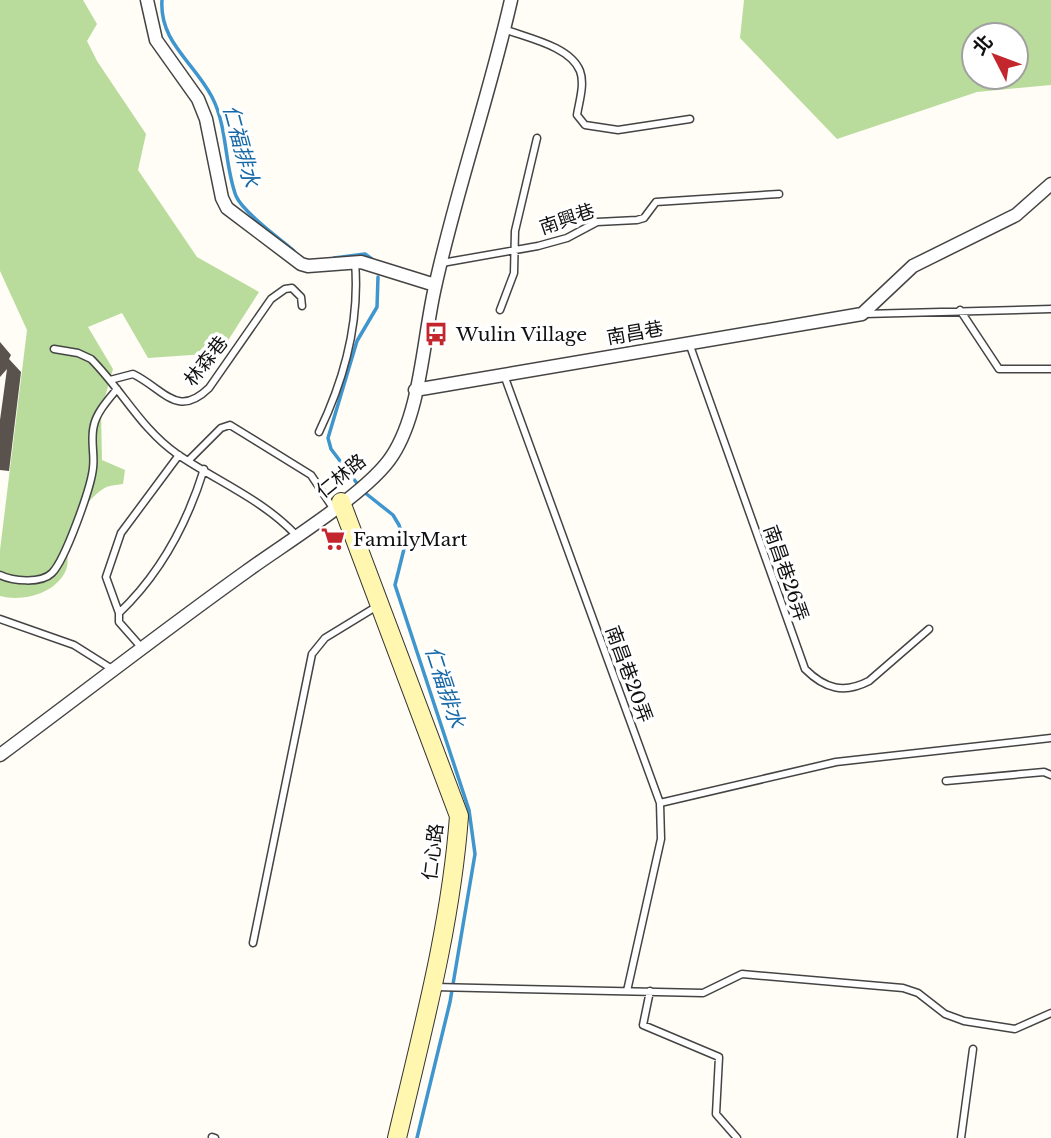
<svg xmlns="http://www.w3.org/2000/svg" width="1051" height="1138" viewBox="0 0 1051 1138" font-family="'Libre Baskerville','Noto Sans TC',serif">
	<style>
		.forest { fill: #b9dc9c; fill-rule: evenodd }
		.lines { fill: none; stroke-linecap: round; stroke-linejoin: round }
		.stream { stroke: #3f96cf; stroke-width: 3.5 }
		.building { fill: #5a524d }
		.lane-casing { stroke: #444; stroke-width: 9 }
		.street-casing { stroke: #444; stroke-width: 15 }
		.secondary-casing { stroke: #333; stroke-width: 20 }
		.lane { stroke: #fff; stroke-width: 6 }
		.street { stroke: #fff; stroke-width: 12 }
		.secondary { stroke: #fff6b0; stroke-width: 18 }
		.labels { text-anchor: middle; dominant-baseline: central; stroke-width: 7; stroke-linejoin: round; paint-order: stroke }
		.street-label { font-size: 19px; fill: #111; stroke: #fff }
		.poi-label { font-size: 19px; fill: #111; stroke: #fff; text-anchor: start }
		.water-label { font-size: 21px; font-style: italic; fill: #1768a6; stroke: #fff }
	</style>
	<rect width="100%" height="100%" fill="#fffdf5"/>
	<path class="forest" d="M0,0h83l14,24 -10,17 10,20 49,73 -8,36 59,87 62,35 -39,61 -72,5 -26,-45 -34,14 25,42 -12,42 1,49 23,10 -2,14c-6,1 -15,1 -20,5 -14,9 -31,32 -35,48 -3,10 2,23 -2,33 -10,24 -44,32 -66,26v-46l27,-220 -27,-59z
		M744,0h307v85l-74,7 -140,47 -97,-101zM1016,35v42h-42v-42z"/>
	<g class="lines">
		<path class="stream" d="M162,0c-3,42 32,62 50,97 16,31 12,67 24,99 7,16 44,43 58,55
			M334,258l31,-4 7,5
			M359,486l-28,-37 -3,-11 29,-97 20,-34 1,-30
			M364,492l29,23 6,10 6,20 -10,40 74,225 6,44 -25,148 -33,136"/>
	</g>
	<path class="building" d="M0,342l11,13 -2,4 12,13 -12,99 -9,-1v-50l7,-51 -7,8z"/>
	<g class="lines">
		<g class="lane-casing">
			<path id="lane" d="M504,29c23,9 66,17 76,42 5,13 -1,31 -3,44l8,10 33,5 72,-11
				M442,263l96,-17 29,-8 30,-16 40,-2 7,-2 12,-16 123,-8
				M500,310l14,-37 1,-42 22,-93
				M960,310l39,59h52
				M864,314l187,-5
				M689,343l116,326c20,20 39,25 64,12l60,-52
				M54,349l24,4 13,6c31,31 50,70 86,95 41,28 85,45 119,81
				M504,375l156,428 1,36 -34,152
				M110,380l23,-6c31,15 44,45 76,14l62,-89 14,-10 7,-1 9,9 1,9
				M319,432c26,-54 41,-110 36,-170
				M189,460l32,-32 9,-3 81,50 22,33
				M0,575c12,6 41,9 52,-2 13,-13 39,-85 41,-105 2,-14 -3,-28 1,-43 3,-13 14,-25 23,-36
				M119,613l-13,-36 15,-44 58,-78
				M0,619l74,26 38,24
				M141,647l-22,-25v-9c42,-40 68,-89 85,-144
				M946,781l98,-9 7,3
				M660,803l176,-41 215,-24
				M253,943l59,-289 13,-16 54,-33
				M434,987l269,6 39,-19 161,14 15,5 27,21 19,7 51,8 36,-16
				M650,991l-7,34 76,32 -3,57 21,24
				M212,1137l3,1
				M961,1138l12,-89"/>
		</g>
		<g class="street-casing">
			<path id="street" d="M147,0l9,40 42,59 8,20 16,79 5,10 74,56 7,2 53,-4 74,23
				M415,390l447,-76 51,-48 103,-51 35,-31
				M0,755c82,-61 163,-124 247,-184 37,-27 122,-79 145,-115 29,-44 31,-117 43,-169 21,-96 54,-190 76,-287"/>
		</g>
		<g class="secondary-casing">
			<path id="secondary" d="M341,502l118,314c-8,109 -37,216 -62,322"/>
		</g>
		<use href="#lane" class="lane"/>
		<use href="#street" class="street"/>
		<use href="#secondary" class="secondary"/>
	</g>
	<defs>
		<g id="bus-bare" transform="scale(1.89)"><path d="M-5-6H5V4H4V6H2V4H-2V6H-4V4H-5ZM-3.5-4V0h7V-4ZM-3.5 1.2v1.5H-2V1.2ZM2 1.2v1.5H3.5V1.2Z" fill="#c4262e" stroke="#fff" stroke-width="2.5" paint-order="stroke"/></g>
		<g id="supermarket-bare" transform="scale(1.89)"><path d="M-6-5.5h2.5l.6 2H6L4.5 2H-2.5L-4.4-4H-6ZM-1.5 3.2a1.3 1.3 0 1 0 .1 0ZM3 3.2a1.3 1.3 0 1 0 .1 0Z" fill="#c4262e" stroke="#fff" stroke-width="2.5" paint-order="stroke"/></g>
	</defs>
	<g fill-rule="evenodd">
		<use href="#bus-bare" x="436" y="334"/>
		<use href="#supermarket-bare" x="333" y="539"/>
	</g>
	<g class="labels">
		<g class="street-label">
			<text transform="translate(567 219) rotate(-19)">南興巷</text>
			<text transform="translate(635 333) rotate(-10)">南昌巷</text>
			<text transform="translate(206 361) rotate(-52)">林森巷</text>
			<text transform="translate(341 476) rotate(-39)">仁林路</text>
			<text transform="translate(786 573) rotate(71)">南昌巷26弄</text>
			<text transform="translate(629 674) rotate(70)">南昌巷20弄</text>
			<text transform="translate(433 852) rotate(-83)">仁心路</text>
		</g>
		<g class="poi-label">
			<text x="456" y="334">Wulin Village</text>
			<text x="353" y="539">FamilyMart</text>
		</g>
		<g class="water-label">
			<text transform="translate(241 146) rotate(75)">仁福排水</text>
			<text transform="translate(445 687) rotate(72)">仁福排水</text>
		</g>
	</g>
	<g transform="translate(995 56) rotate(312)"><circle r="33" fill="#ffffff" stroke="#a0a0a0" stroke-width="2"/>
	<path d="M0-5L12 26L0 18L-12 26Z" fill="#c4262e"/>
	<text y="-10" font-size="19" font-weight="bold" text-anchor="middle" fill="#111111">北</text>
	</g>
</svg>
